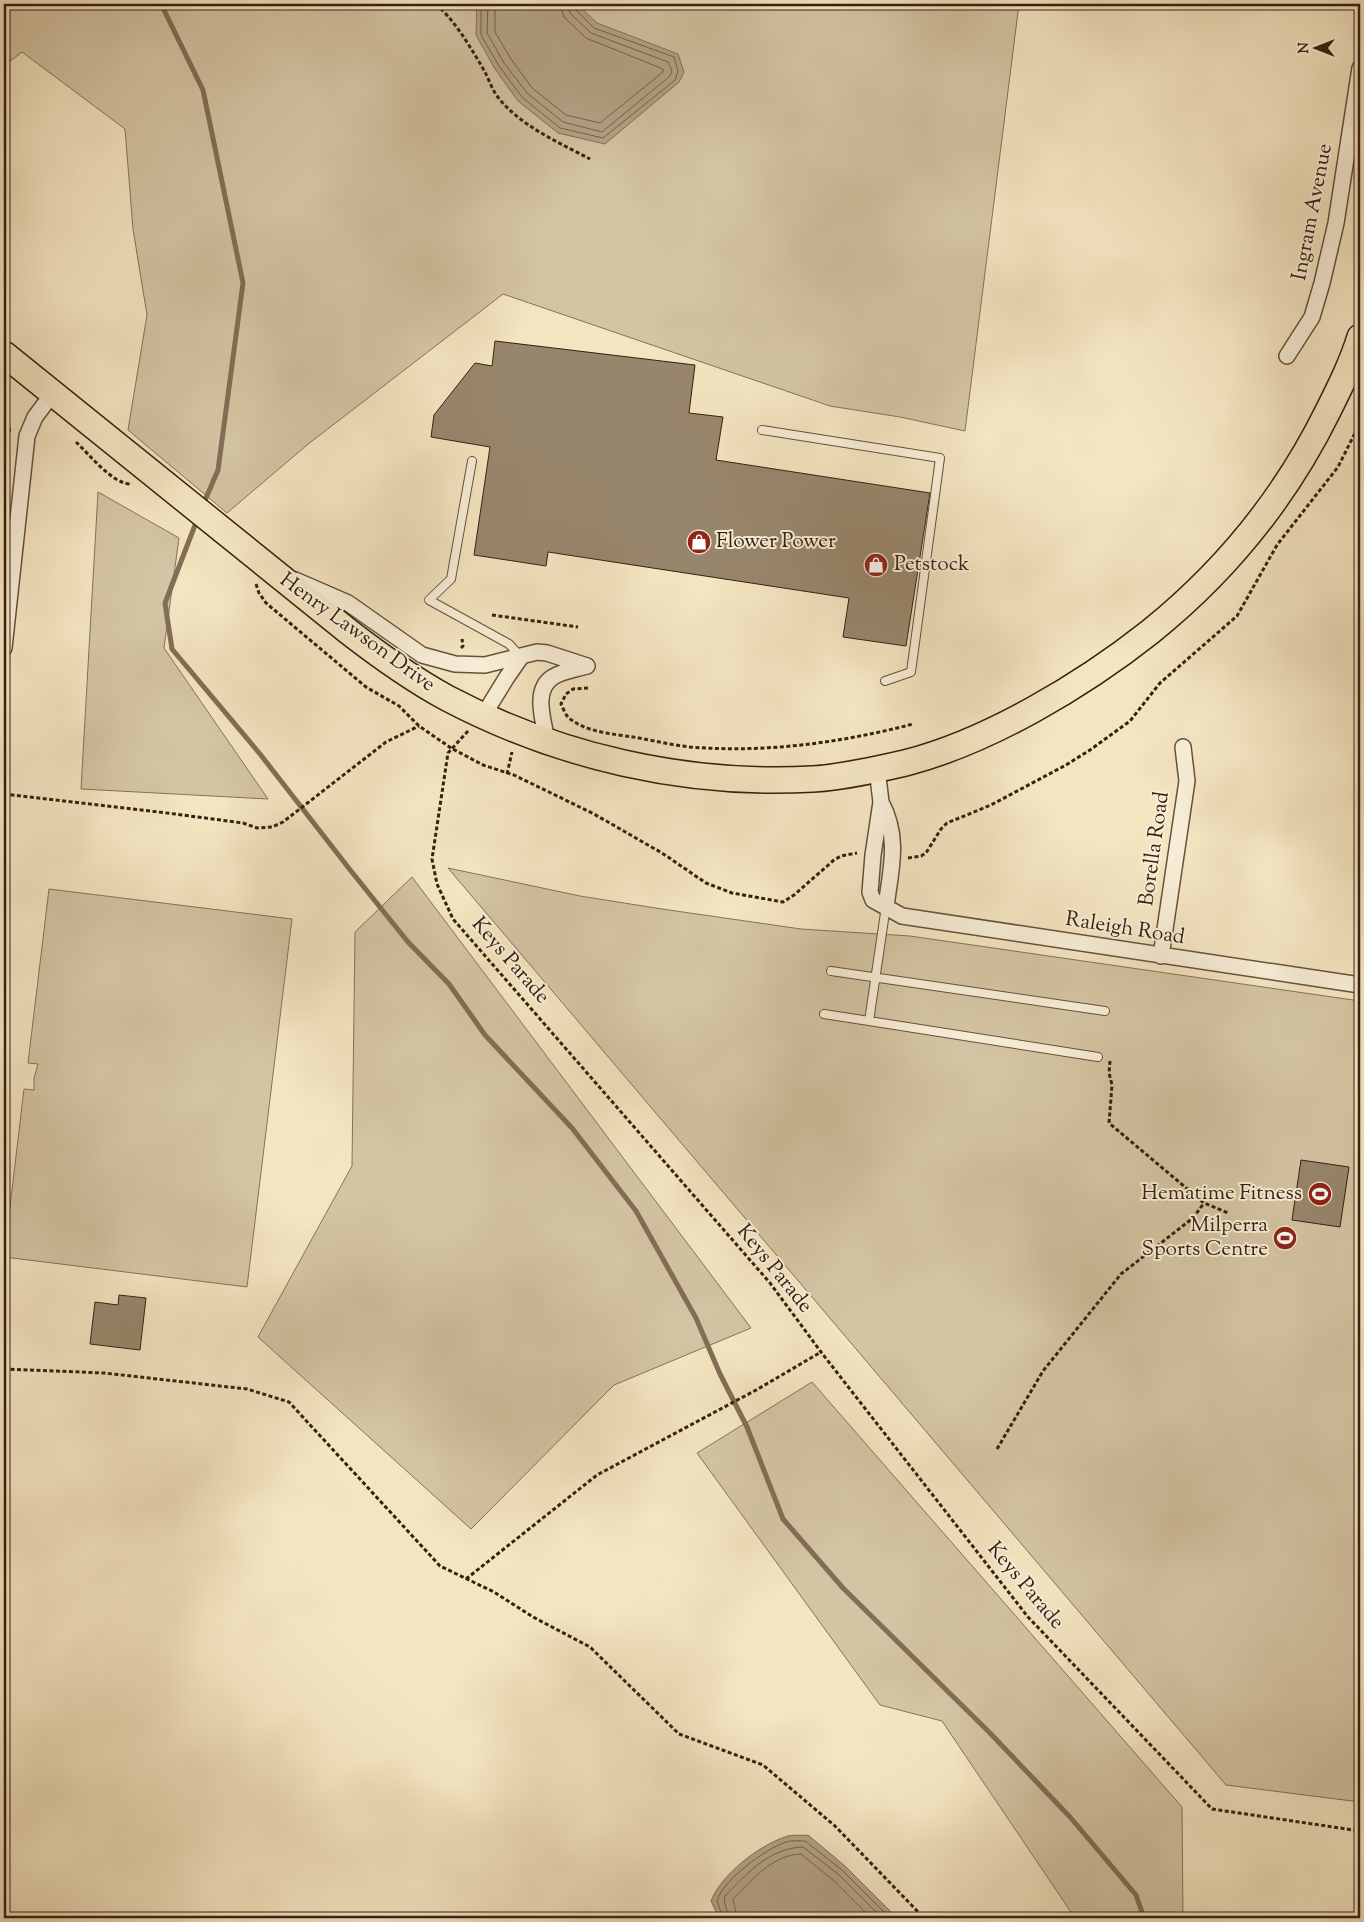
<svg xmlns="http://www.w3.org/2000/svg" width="1364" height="1922" viewBox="0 0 1364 1922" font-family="'Sorts Mill Goudy',serif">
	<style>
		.green { fill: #d4c4a3; stroke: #84725a }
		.water { fill: #b3a285; stroke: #816e56 }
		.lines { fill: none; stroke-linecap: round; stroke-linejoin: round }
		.shore { stroke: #74614a; stroke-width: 1 }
		.stream { stroke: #816e56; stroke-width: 5 }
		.building { fill: #98866c; stroke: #352010 }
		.lane-casing { stroke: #65513c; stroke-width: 10 }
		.street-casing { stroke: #65513c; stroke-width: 18 }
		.primary-casing { stroke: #352010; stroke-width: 28 }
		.path { stroke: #352010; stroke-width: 3; stroke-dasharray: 4 2.5; stroke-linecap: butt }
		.lane { stroke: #f8eed7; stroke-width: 8 }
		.street { stroke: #f8eed7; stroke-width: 15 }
		.primary { stroke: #f4e5c1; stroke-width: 25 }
		.labels { text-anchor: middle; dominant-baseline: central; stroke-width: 4; stroke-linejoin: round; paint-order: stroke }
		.street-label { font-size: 21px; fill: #352010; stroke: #f8eed7 }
		.poi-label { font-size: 21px; fill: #352010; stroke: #f8eed7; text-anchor: start }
	</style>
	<rect width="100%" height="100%" fill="#f4e5c1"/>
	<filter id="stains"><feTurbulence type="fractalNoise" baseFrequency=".004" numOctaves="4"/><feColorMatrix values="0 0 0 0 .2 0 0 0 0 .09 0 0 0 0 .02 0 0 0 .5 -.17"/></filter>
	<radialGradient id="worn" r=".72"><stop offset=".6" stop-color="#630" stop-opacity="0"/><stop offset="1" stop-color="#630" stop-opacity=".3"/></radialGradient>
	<path class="green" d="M4,4h1015l-54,427 -65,-14 -70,-11 -327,-112 -196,151 -80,68 -99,-83 19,-115 -14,-86 -8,-100 -103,-77 -18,14z
		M98,492l81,46 -15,110 104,151 -187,-10z
		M448,868l132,28 82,13 139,20 109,7 450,65v801l-134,-17z
		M412,877l339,451 -137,57 -143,144 -213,-192 94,-171 3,-234z
		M49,889l243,30 -45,368 -243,-30 20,-168 10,1v-12l4,-14 -10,-1z
		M812,1382l370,425 1,111h-108l-133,-197 -62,-16 -183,-252z"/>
	<path class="water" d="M477,4h100l20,19 81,31 6,18 -5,10 -74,62 -47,-11 -40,-32 -23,-32 -19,-34z
		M808,1835l37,31 52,52h-178l-8,-17c10,-26 47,-55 74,-64 6,-3 16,-1 23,-2z"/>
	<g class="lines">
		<path class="shore" d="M481,4v31l18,31 23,31 38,31 43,10 72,-58 3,-9 -4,-14 -80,-29 -19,-19 -1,-5
			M488,4l-1,29 17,30 23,30 36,29 39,10 68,-56 2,-5 -4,-9 -77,-29 -21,-20 -2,-9
			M495,4v28l16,27 21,29 34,27 34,8 63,-51v-3l-77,-31 -22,-21 -4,-13
			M723,1918l-6,-17c6,-21 48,-52 69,-59 6,-2 13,-1 19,-1l37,29 48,48
			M729,1918l-5,-17 1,-5c22,-23 45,-48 78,-49l35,27 44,44
			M737,1918l-4,-19c19,-19 39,-44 68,-45l32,26 38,38"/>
		<path class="stream" d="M161,4l42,86 40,193 -25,187 -15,35
			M197,520l-32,83 7,46 88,105 91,117 57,71 41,42 36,51 87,93 64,83 60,107 24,56 27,53 36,92 60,69 146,144 81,85 66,78 8,23"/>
	</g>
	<path class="building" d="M495,341l200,24 -6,48 34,4 -7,43 214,33 -24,153 -63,-9 6,-39 -301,-46 -2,14 -72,-11 16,-108 -59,-10 3,-22 41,-52 17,3z
		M1301,1160l48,7 -9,60 -48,-7z
		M119,1295l27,3 -6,52 -50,-6 5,-42 23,3z"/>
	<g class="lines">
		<g class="lane-casing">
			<path id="lane" d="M762,430l178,28 -29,214 -26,9
				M472,461l-21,118 -22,21 80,44 11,12
				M886,906l-17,115 229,36
				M831,971l274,40
				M824,1014l45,7"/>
		</g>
		<g class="street-casing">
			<path id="street" d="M1287,356l25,-39 10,-34 14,-60 24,-155
				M295,580l53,23 74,52 33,9 30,1 52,-13 10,1 40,13
				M4,648l23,-212 8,-19 18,-24
				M483,716l24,-39 14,-20
				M547,741c-3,-19 -15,-51 6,-64 9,-6 24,-8 34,-11
				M877,769l4,33 -8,53 -3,37 3,8 29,16 458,69
				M881,802c19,35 10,67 5,104
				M1161,956l26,-175 -4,-34"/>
		</g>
		<g class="primary-casing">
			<path id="primary" d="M4,354l345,278c31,24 63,47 98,66 112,59 239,88 366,81 31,-2 62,-9 92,-16 83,-21 178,-78 245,-131 76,-61 135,-134 178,-221 12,-24 24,-48 32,-74"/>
		</g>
		<path class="path" d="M436,4c20,18 35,44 49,68 4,8 7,17 12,24 23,30 61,46 93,63
			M4,402l6,31
			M76,442c14,13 37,43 56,42
			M256,584l3,9 7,10 100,84 33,19 20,20 32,22 32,17 31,10 80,39 68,39 44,30 26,10 51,9 11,-7 40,-35 7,-4 16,-3
			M492,615l86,12
			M461,648l2,-2 -1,-7
			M588,688l-15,1 -7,5 -5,10c2,4 4,10 7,13 16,15 45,17 65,20 19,3 38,8 57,10 75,6 150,-4 223,-23
			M468,731l-20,22 -16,106 5,25 16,35 317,364 51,69 207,265 184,192 148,22
			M507,774l5,-22
			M4,794l171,20 68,9 14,5 15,-1 11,-5 103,-80 33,-16
			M908,858l13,-2 5,-3 15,-24 6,-6 44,-18 75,-40 24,-15 40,-29 30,-38 77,-67 40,-71 61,-78 16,-32 6,-9
			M1110,1061l-1,12 3,12 -3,38 95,80 24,10
			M4,1369l100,4 143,16 42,13 151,164 54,26 39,25 57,30 89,87 84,31 72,61 89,92
			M997,1449l46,-78 78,-97 72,-56 11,-15
			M466,1579l131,-104 161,-86 63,-37"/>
		<use href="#lane" class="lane"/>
		<use href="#street" class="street"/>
		<use href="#primary" class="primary"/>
	</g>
	<defs>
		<g id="shop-disc" transform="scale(1.25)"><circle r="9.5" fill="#8f2418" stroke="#f8eed7"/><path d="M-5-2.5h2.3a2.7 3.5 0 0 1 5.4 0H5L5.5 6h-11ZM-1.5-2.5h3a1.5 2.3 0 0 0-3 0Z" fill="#fff"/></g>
		<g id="stadium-disc" transform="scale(1.25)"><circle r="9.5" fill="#8f2418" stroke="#f8eed7"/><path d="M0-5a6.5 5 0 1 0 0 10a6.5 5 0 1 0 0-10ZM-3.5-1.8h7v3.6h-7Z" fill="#fff"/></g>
	</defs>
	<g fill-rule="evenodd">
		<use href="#shop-disc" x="699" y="542"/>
		<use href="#shop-disc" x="876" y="565"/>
		<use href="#stadium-disc" x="1320" y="1194"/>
		<use href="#stadium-disc" x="1285" y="1238"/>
	</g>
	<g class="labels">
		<g class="street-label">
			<text transform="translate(1313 212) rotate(-79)">Ingram Avenue</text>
			<text transform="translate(357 633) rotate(36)">Henry Lawson Drive</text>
			<text transform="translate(1155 849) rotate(-82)">Borella Road</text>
			<text transform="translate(1125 929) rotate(9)">Raleigh Road</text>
			<text transform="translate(510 961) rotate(49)">Keys Parade</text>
			<text transform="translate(774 1269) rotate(51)">Keys Parade</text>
			<text transform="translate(1025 1586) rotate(50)">Keys Parade</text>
		</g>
		<g class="poi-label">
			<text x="716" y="542">Flower Power</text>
			<text x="894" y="565">Petstock</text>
			<text x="1302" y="1194" text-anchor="end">Hematime Fitness</text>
			<text x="1268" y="1226" text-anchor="end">Milperra<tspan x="1268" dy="24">Sports Centre</tspan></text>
		</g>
	</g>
	<rect width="1364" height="1922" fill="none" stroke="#f4e5c1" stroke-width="20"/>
	<rect x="5" y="5" width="1354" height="1912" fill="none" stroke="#352010" stroke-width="2.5"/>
	<rect x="10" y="10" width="1344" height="1902" fill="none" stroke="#352010"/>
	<g transform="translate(1316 48) rotate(270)" stroke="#f8eed7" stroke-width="4" paint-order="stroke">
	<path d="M0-4L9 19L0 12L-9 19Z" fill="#352010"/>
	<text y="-8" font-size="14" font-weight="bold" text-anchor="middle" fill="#352010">N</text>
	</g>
	<rect width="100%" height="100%" filter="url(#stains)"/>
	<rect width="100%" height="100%" fill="url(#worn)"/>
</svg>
